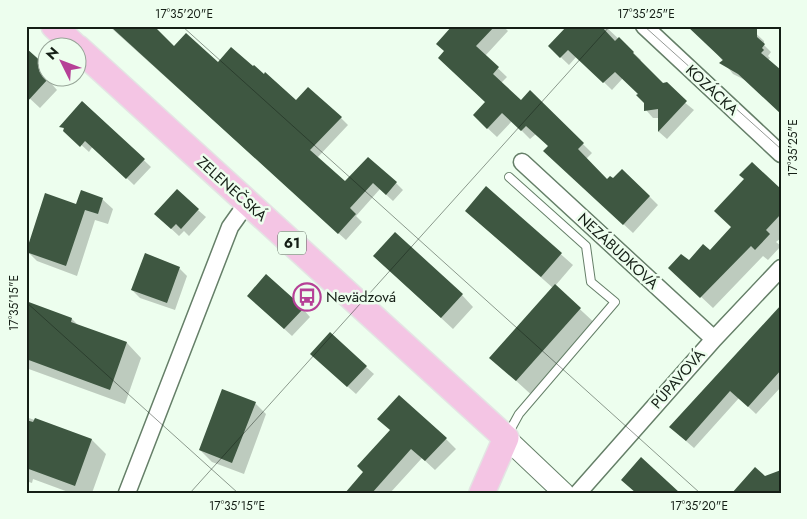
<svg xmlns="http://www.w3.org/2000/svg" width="807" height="519" viewBox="0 0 807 519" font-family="Jost,sans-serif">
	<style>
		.shadow { fill: #0003 }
		.building { fill: #3e5741 }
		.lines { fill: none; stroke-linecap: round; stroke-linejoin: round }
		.service-casing { stroke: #657f68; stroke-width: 10 }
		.minor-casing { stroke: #657f68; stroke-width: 19 }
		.tertiary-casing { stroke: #657f68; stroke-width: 22 }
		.primary-casing { stroke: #e3e4e3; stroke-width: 28 }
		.service { stroke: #fff; stroke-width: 8 }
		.minor { stroke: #fff; stroke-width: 16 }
		.tertiary { stroke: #fff; stroke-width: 20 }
		.primary { stroke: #f4c5e4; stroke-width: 25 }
		.ticks { fill: none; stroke: #151f16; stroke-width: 1; stroke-opacity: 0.45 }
		.labels { text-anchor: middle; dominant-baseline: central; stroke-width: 5; stroke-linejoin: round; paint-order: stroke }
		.shield { fill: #edfeee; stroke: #566257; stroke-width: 1 }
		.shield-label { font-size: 14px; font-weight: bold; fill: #151f16 }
		.street-label { font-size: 15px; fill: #151f16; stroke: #edfeee }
		.poi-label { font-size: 15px; fill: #151f16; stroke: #edfeee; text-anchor: start }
		.neatline { fill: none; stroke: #151f16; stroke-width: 2 }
		.ticks-label { font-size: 12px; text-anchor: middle; fill: #151f16 }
	</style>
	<rect width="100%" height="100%" fill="#edfeee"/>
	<path class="shadow" d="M109,26h43l22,22 44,16 78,38 45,16 7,7 -31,33 28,25h51l7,7 -10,11 -13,-12 -24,27 6,6 -16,18z
		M454,26h49l5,5 -23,25 22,21 -6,6 20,18 9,-9 62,61 -6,6 21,21 42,16 9,9 -25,28 -79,-73 -5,-14 -13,-12 -6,5 -18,-18 -15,16 -14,-13 4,-22 -41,-51z
		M569,26h36l36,34 -2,2 23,22 32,26 -27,29 -8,-7v-14h-6l-7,-8 -1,-8 -5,-8 -17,-16 -11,12 -35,-34 -8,9 -20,-19z
		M748,26l16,15v4l7,7 -3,4 2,2 -23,23 -14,-7 -19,-24z
		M26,50l22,19v9h5l-4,3 8,9 -17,18 -14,-13z
		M83,102l68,65 -17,18 -41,-39 -4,6 -28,-26z
		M486,188l87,77 -18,21 44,41 -63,72 -45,-41 62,-70 -87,-77z
		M781,191v47l-5,4 5,4 -13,14 -5,-4 -50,52 -31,-29 7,-17 21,-10 22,-24z
		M102,199l11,10 -5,15 -13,-4 -18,56 -40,-15 -10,-10 50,-45z
		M198,210l8,7 -17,19 -5,-5 -5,5 -15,-14z
		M374,256l88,39 11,12 -20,22z
		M179,268l8,8 -12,34 -35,-12 -8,-8z
		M26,303l46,16 7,7 48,17 14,15 -16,46 -99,-36z
		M257,304l46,5 7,8 -18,19z
		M781,307v80l-25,27 -17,-16 -45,50 -15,-13z
		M320,362l46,5 8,7 -18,20z
		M255,403l11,11 -22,60 -32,-12 -12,-12z
		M26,417l66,23 14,14 -14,39h-21l-38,-14 -1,4 -6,-2z
		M391,430l55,9 10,10 -21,21 -13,-12 -32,35h-44l19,-21z"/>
	<path class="building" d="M110,26h44l20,20 12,-13 32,29 13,-15 22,19 1,-1 10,9 1,-2 31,28 12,-13 34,30 -32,33 35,31 23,-24 29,25 -11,13 -13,-12 -23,25 6,6 -18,20z
		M452,26h43l-19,20 23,21 -6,7 28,26 9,-10 54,53 -6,6 29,30 3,-3 3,2 9,-9 28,27 -27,29 -80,-74 5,-5 -22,-20 -5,5 -19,-18 -15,16 -14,-14 12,-13 -47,-44 6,-7 -8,-7z
		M567,26h34l14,15 4,-4 15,15 -1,1 30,30 4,-1 20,19 -29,31v-23l-14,2v-8l-8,-8 2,-1 -23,-22 -12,11 -35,-33 -8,8 -12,-12z
		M687,26h70v11l8,7 -3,4 2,2 -3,3 20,17v44l-43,-40 -19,-11 4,-3z
		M26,48l19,17 -6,6 9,8 -22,24z
		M82,101l63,58 -19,20 -41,-38 -5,6 -17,-16 1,-3 -5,-1z
		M752,162l29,27v25l-15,16 4,4 -15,16 -4,-4 -51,52 -32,-30 13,-14 8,6 14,-16 7,6 21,-23 -17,-16 30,-32 -5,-4z
		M486,186l76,67 -21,24 -76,-66z
		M177,189l22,20 -18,20 -5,-5 -5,5 -17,-15z
		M81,190l22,8 -5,16 -13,-4 -19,56 -40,-14 19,-59 31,11z
		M395,232l68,62 -22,24 -68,-62z
		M145,253l35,14 -13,36 -36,-13z
		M266,274l38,34 -20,21 -37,-33z
		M555,284l26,24 -65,73 -27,-23z
		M26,301l46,17 -1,4 56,20 -17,48 -84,-31z
		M781,305v65l-33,37 -18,-16 -44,50 -17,-14z
		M330,332l37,34 -20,21 -37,-33z
		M222,389l34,13 -24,61 -33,-13z
		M399,395l48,43 -22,23 -14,-12 -39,44h-27l18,-21 -6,-6 33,-36 -13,-11z
		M35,418l57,21 -17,47 -49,-18v-48l7,2z
		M641,457l39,36h-44l-15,-13z
		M755,467l10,9 16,-6v23h-49z"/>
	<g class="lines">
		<g class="service-casing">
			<path id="service" d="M508,434l11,-20 96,-112 -24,-20 -5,-36 -77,-69"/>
		</g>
		<g class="minor-casing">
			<path id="minor" d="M644,26l137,128
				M522,162l192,177
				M127,493l103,-266 17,-24
				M578,493l136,-154 67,-71"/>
		</g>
		<g class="tertiary-casing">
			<path id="tertiary" d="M506,438l58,55"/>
		</g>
		<g class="primary-casing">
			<path id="primary" d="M54,26l23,22
				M78,48l428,390 -24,55"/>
		</g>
		<use href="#service" class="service"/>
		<use href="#minor" class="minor"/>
		<use href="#tertiary" class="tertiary"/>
		<use href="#primary" class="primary"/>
	</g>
	<path class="ticks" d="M182,26l518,467M644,26l137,123M26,302l212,191M190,493l420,-467"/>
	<defs>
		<g id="bus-ring" transform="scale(1.4375)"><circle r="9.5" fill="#edfeee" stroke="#b64097" stroke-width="1.5"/><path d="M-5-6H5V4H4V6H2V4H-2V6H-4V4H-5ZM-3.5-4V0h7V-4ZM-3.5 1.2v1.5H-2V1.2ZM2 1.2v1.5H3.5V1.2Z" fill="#b64097"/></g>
	</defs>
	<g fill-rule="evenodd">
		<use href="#bus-ring" x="307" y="297"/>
	</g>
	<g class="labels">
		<rect class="shield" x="278" y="231.5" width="28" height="23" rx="4"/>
		<g class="shield-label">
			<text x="292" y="243">61</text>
		</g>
		<g class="street-label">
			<text transform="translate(712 90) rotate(43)">KOZÁCKA</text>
			<text transform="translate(232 189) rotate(42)">ZELENEČSKÁ</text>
			<text transform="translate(618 251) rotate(43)">NEZÁBUDKOVÁ</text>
			<text transform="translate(678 379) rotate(-49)">PÚPAVOVÁ</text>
		</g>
		<g class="poi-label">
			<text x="326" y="297">Nevädzová</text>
		</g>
	</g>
	<rect width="807" height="519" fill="none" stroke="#edfeee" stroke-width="55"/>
	<g transform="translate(62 62) rotate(312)"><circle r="24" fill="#edfeee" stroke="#97a598"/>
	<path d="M0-4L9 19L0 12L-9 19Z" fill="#b64097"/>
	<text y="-8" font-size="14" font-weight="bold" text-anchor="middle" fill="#151f16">N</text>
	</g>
	<rect x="28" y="28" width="752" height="464" class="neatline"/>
	<g class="ticks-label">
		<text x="184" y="18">17°35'20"E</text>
		<text x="646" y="18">17°35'25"E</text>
		<text transform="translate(793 148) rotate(-90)" y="4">17°35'25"E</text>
		<text transform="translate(14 303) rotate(-90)" y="4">17°35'15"E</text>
		<text x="237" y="510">17°35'15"E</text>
		<text x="699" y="510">17°35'20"E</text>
	</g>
</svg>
